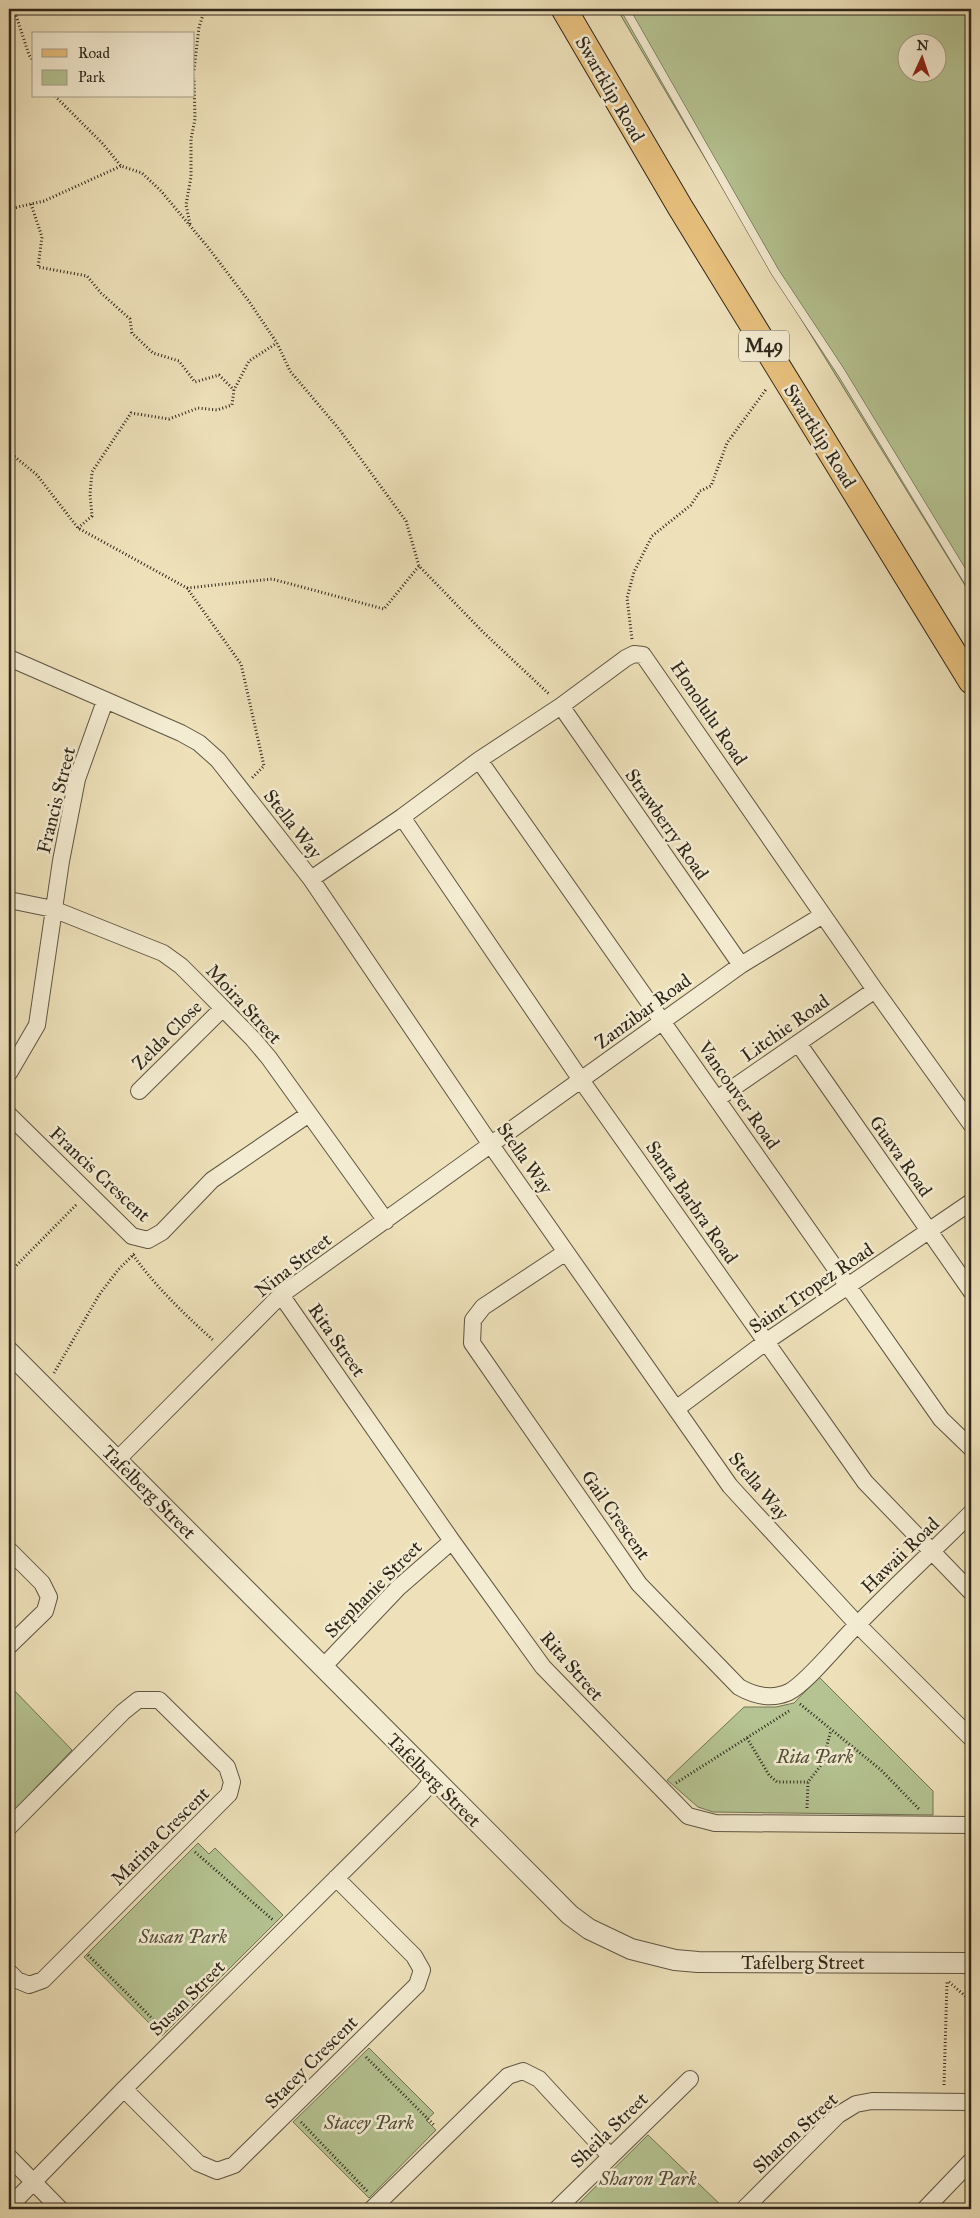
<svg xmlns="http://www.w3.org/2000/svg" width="980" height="2218" viewBox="0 0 980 2218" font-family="'IM FELL Great Primer',serif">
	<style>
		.green { fill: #b5c392; stroke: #727456; fill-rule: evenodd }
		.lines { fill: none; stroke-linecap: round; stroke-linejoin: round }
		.service-casing { stroke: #5e5543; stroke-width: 9 }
		.minor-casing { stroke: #5e5543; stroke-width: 18 }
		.tertiary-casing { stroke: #5e5543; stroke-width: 22 }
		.primary-casing { stroke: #2e261b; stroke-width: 27 }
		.path { stroke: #2e261b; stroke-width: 3; stroke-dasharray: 1 2.5; stroke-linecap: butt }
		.service { stroke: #f4ecd2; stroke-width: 8 }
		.minor { stroke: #f4ecd2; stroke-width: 16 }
		.tertiary { stroke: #f4ecd2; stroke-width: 20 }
		.primary { stroke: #e7c07d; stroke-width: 25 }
		.labels { text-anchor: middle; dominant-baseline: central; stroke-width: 5; stroke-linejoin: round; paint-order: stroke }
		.shield { fill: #f4ecd2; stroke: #696152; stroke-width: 1 }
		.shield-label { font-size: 18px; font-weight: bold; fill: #2e261b }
		.street-label { font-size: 19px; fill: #2e261b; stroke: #f4ecd2 }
		.park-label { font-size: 19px; font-style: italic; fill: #504d39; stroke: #f4ecd2 }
	</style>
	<rect width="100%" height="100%" fill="#eee1ba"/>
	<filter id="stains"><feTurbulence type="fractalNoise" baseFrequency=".004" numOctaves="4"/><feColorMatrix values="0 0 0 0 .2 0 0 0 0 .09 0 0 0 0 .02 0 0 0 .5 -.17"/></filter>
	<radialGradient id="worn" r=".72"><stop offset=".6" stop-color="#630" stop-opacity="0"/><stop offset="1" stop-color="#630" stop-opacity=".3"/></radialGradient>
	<path class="green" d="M617,9h354v586l-203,-330zM908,42h30v30h-30z
		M819,1677l114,114v24l-220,-3 -15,-5 -31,-27 77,-73h32l18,-4z
		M9,1685l63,65 -63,66z
		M198,1843l11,11 6,-6 68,67 -121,121 -78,-79z
		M369,2048l65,65 -8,7 10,10 -67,68 -76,-76z
		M648,2135l77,74h-152z"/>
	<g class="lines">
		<g class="service-casing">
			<path id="service" d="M625,9l150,263 66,100 130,214"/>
		</g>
		<g class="minor-casing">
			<path id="minor" d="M9,658l172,75 18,10 19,17 93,119 180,266 239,341 127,138 114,114
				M561,706l180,259
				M479,760l462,659 30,29
				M402,817l179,263 284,402 106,110
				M311,879l91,-62 77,-57 82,-54 65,-48 8,-4 9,1 232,335 96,134
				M9,900l44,9 110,44 18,13 20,20 52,53 16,19 117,163
				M798,1043l173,248
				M9,1073l28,-48 24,-164 16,-82 28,-78
				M139,1091l84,-83
				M717,1099l158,-109
				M9,1115l123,121 16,4 14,-8 50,-52 97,-66
				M566,1252l-83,55 -10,13 -1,23 167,241 100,103c16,9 33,13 50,5 19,-10 51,-51 68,-67 37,-38 76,-74 114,-112
				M281,1295l171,246 91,126 145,149 27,7 256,2
				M676,1409l91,-68 204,-139
				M117,1460l164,-165 460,-330 82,-50
				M9,1550l33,33 7,14 -4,14 -36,35
				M322,1668l76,-80 54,-47
				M9,1827l114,-115 15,-12h21l68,67 5,15 -3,12 -186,186 -14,5 -12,-5 -8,-8
				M124,2089l74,74 19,8 17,-6 183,-180 5,-15 -8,-14 -78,-78
				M9,2157l51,52
				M9,2207l115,-118 299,-297 10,-13
				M372,2209l136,-133 15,-5 16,8 71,77
				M557,2209l133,-130
				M744,2209l94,-94 18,-11 16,-3 99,1
				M925,2209l46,-48"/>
		</g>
		<g class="tertiary-casing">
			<path id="tertiary" d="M9,1352l561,563 19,14 42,20 44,11 23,2 273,1"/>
		</g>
		<g class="primary-casing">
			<path id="primary" d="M564,9l116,198 291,474"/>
		</g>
		<path class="path" d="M14,9l15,46 5,7
			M194,70l5,-43 6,-18
			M55,96l48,48 18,22 21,7 19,18 46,55 41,54 29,43 13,28 49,58 67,92 13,45 64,66 67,63
			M31,204l11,33 -4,30 49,9 14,17 29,26 2,14 21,20 26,8 16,21 24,-7 15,15
			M9,209l35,-8 77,-35
			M190,224l-4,-19 5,-28v-38l4,-20 -1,-41
			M9,452l28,23 41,53 109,60 54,76 23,102 -12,12
			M78,528l14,-12 -2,-22 2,-22 39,-59 38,6 29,-11 19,2 15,-5 2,-15 15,-29 28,-18
			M187,588l85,-9 112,30 35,-43
			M632,639l-5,-41 7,-26 18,-36 39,-31 9,-14 11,-5 16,-43 40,-55
			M133,1255c23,32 51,59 80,85
			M9,1273l68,-69
			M54,1373l45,-78 19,-25 17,-17
			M800,1704l81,66 38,39
			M747,1738l22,37 8,7h31
			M676,1783l113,-72
			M807,1808l1,-26 14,-18 9,-34
			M195,1852l78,68
			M88,1955l74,73
			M949,1982l22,19
			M366,2057l68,68
			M944,2085l3,-103
			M301,2122l66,69"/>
		<use href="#service" class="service"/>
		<use href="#minor" class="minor"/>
		<use href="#tertiary" class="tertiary"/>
		<use href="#primary" class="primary"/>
	</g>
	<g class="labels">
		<rect class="shield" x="739" y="330.5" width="50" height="31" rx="4"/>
		<g class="shield-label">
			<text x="764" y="346">M49</text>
		</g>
		<g class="street-label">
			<text transform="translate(610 89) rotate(60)">Swartklip Road</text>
			<text transform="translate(820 436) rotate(58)">Swartklip Road</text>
			<text transform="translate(709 713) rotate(56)">Honolulu Road</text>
			<text transform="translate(56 800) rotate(-76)">Francis Street</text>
			<text transform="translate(293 824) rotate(52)">Stella Way</text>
			<text transform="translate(667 824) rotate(55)">Strawberry Road</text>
			<text transform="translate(244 1004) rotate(47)">Moira Street</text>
			<text transform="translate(643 1011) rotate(-36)">Zanzibar Road</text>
			<text transform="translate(785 1028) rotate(-35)">Litchie Road</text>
			<text transform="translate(167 1035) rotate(-45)">Zelda Close</text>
			<text transform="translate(739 1095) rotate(55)">Vancouver Road</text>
			<text transform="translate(901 1156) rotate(55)">Guava Road</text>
			<text transform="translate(525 1158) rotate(55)">Stella Way</text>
			<text transform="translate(100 1174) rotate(43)">Francis Crescent</text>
			<text transform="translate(692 1202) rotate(55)">Santa Barbra Road</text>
			<text transform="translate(293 1265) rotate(-38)">Nina Street</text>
			<text transform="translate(811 1288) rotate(-34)">Saint Tropez Road</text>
			<text transform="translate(337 1340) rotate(55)">Rita Street</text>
			<text transform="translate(759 1486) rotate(50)">Stella Way</text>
			<text transform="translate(149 1492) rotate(45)">Tafelberg Street</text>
			<text transform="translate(616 1515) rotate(55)">Gail Crescent</text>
			<text transform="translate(900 1555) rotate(-44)">Hawaii Road</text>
			<text transform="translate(373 1589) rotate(-45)">Stephanie Street</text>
			<text transform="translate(572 1666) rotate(49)">Rita Street</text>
			<text transform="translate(434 1780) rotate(45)">Tafelberg Street</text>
			<text transform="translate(160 1836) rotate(-45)">Marina Crescent</text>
			<text x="803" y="1962">Tafelberg Street</text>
			<text transform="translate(187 1998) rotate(-45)">Susan Street</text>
			<text transform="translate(311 2062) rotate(-45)">Stacey Crescent</text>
			<text transform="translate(609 2130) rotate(-44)">Sheila Street</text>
			<text transform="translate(795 2133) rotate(-43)">Sharon Street</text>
		</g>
		<g class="park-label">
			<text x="815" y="1756">Rita Park</text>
			<text x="183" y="1936">Susan Park</text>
			<text x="369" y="2122">Stacey Park</text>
			<text x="648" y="2178">Sharon Park</text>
		</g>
	</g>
	<rect width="980" height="2218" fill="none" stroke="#eee1ba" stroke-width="30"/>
	<rect x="10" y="10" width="960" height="2198" fill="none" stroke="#2e261b" stroke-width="2.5"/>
	<rect x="15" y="15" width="950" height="2188" fill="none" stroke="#2e261b"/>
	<rect x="32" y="32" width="162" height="65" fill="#f4ecd2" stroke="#a59d89"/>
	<rect x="42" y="49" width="25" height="8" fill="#e7c07d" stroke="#a59d89"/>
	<text x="78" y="58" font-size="15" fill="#2e261b">Road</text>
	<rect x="42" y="70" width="25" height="15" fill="#b5c392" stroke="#a59d89"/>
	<text x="78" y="82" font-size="15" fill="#2e261b">Park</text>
	<g transform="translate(922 58) rotate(3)"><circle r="24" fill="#f4ecd2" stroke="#a59d89"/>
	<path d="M0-4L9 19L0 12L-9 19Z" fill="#8f2418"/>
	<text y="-8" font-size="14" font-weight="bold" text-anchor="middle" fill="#2e261b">N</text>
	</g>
	<rect width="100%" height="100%" filter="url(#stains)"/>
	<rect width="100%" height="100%" fill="url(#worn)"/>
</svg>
